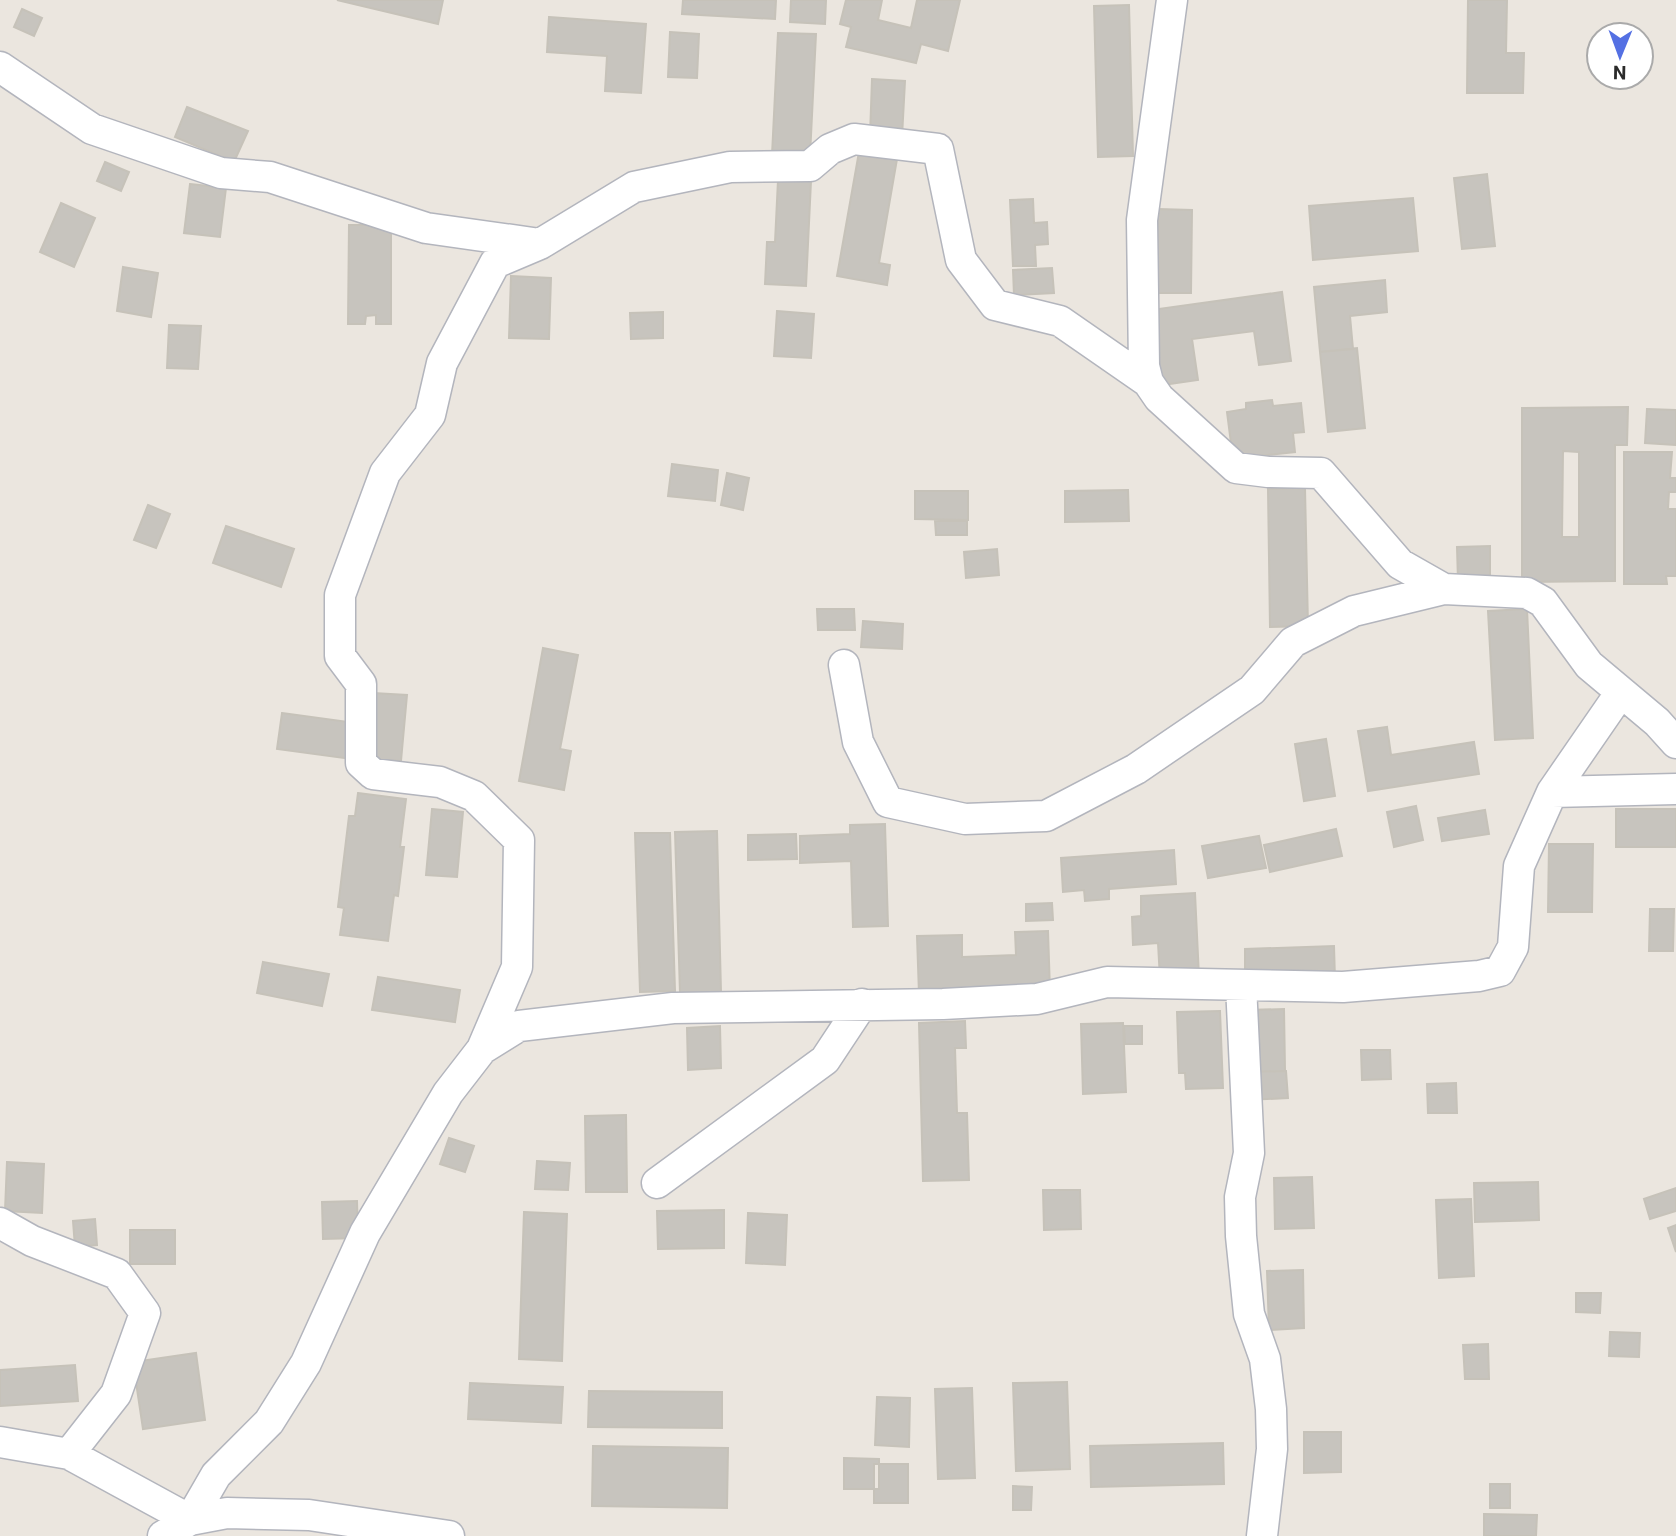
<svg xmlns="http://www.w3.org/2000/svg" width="1676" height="1536" viewBox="0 0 1676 1536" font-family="Roboto,sans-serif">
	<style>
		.building { fill: #c7c4be; stroke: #c6c2b9; stroke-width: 2; fill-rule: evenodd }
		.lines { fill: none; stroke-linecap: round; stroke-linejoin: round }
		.street-casing { stroke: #b3b5bd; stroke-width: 33 }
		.street { stroke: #fff; stroke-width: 30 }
	</style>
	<rect width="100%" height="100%" fill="#ebe6df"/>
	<path class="building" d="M337,0h106l-5,24z
		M683,0h93l-1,19 -93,-5z
		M791,0h35l-1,24 -35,-2z
		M846,0h36l-4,20 33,8 6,-28h43l-12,51 -27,-7 -5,19 -70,-16 5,-20 -11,-3z
		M1468,0h39l-1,53h18l-1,40h-56z
		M1129,5l4,151 -35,1 -4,-151z
		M22,9l20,9 -8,18 -20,-9z
		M549,17l97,7 -5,69 -36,-2 2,-35 -60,-4z
		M670,32l29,2 -2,44 -29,-1z
		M778,33l38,1 -6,122 -38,-1z
		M872,79l33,2 -3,56 -32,-1z
		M187,107l61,24 -14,31 -59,-25z
		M859,152l38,7 -18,104 11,2 -3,20 -50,-9z
		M105,162l24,10 -8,19 -24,-10z
		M1487,174l8,72 -33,3 -8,-71z
		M778,180l33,1 -5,105 -41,-2 2,-42h8z
		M190,184l36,4 -6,49 -36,-4z
		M1413,198l5,53 -105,9 -4,-54z
		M1033,199l1,24 13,-1 1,22 -13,1 1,21h-23l-3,-66z
		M61,203l34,15 -21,49 -34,-15z
		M1158,209l34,1 -1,83h-33z
		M349,225h42v99h-15v-9l-10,1 -1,8h-17z
		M123,267l35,6 -7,44 -34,-6z
		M1052,268l2,25 -40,2 -1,-25z
		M511,276l40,2 -2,61 -40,-1z
		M1385,280l2,32 -37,4 3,33 -33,3 -6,-65z
		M1282,292l9,69 -32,4 -5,-34 -62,8 6,41 -36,5 -11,-75z
		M777,311l37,3 -3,44 -37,-2z
		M663,312v26l-32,1 -1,-26z
		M169,325l32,1 -3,43 -31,-1z
		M1357,348l8,80 -37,4 -8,-80z
		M1272,400l1,6 28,-3 3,29 -11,1 2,19 -62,7 -6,-47 19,-3v-6z
		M1628,407l-1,38h-12v136l-93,1v-174zM1563,451l16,1v85h-17z
		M1647,409l29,1v35l-31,-2z
		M1624,452h48l-2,26h6v14h-7l-1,17h8v67h-10l1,8h-43z
		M672,464l46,6 -3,31 -47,-5z
		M727,473l22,5 -6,32 -22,-5z
		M1305,488l3,138 -38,1 -2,-138z
		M1128,490l1,31 -64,1v-31z
		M915,491h53v29l-53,-1z
		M148,505l22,9 -14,34 -22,-8z
		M935,521h32v14h-31z
		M226,526l68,23 -13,38 -68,-24z
		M1490,546v34l-32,1 -1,-34z
		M997,549l2,26 -33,3 -2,-26z
		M817,609h37l1,21h-37z
		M1527,609l6,129 -38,2 -7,-129z
		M863,621l40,3 -1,25 -41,-2z
		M543,648l35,7 -18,94 11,2 -7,39 -45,-9z
		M373,693l34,2 -6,66 -34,-2z
		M282,713l74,10 -5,36 -74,-10z
		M1387,727l4,28 83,-13 5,32 -111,17 -10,-60z
		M1326,739l9,57 -31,5 -9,-57z
		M358,793l48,6 -6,48h4l-6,49 -4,-1 -6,46 -48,-6 4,-27 -6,-1 11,-91h6z
		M1416,806l7,34 -29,7 -7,-35z
		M432,809l31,3 -6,65 -31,-2z
		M1616,809h60v38h-60z
		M1485,810l4,24 -47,7 -4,-23z
		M885,824l3,102 -35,1 -2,-66 -51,2v-27l50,-2v-9z
		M1336,829l6,27 -72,16 -6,-27z
		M717,831l4,161 -41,1 -5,-161z
		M635,833h35l5,158 -35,1z
		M796,834l1,25 -49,1v-25z
		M1259,836l7,32 -58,10 -6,-32z
		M1549,844h44l-1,68h-44z
		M1174,850l2,34 -67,5v10l-24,2 -1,-11 -21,2 -2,-34z
		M1195,893l4,84 -39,2 -2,-36 -25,2 -1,-28 9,-1v-20z
		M1052,903l1,17 -27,1v-17z
		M1650,909h24l-1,42h-24z
		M1048,931l2,60 -131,3 -2,-58 45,-1v22l54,-2 -1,-23z
		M1334,946l1,34 -90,2v-33z
		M263,962l66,12 -7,32 -65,-13z
		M378,977l82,13 -5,32 -83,-12z
		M1284,1009l1,62 -37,1 -1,-62z
		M1220,1011l3,77 -37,1 -1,-16h-6l-2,-61z
		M965,1021l1,27h-11l2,65h10l2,67 -46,1 -4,-158z
		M1123,1023l3,69 -43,2 -2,-70z
		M720,1026l1,42 -33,2 -1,-42z
		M1124,1026h18v18h-17z
		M1361,1050h29l1,29 -29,1z
		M1286,1071l2,27 -40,2 -1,-28z
		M1456,1083l1,30h-29l-1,-29z
		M626,1115l1,77h-41l-1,-76z
		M449,1138l25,8 -9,26 -25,-8z
		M537,1161l33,2 -2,27 -33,-1z
		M7,1162l37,2 -2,49 -37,-2z
		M1312,1177l2,51 -39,1 -1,-51z
		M1538,1182l1,38 -64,2 -1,-39z
		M1676,1188v23l-26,8 -6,-20z
		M1043,1190h37l1,39 -37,1z
		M1471,1199l3,77 -35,2 -3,-78z
		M357,1201l1,37 -35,1 -1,-37z
		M724,1210v38l-66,1 -1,-38z
		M524,1212l43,2 -5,147 -43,-2z
		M748,1213l39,2 -2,50 -39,-2z
		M95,1219l2,26 -22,2 -2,-26z
		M1676,1225v27l-8,-24z
		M130,1230h45v34h-45z
		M1303,1270l1,58 -35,2 -2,-59z
		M1576,1293h25l-1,20 -24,-1z
		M1610,1332l30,1 -1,24 -30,-1z
		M1488,1344l1,35h-24l-2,-34z
		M196,1353l9,67 -62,9 -10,-67z
		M75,1365l3,36 -78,5v-36z
		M1067,1382l3,87 -54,2 -3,-88z
		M470,1383l93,4 -2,36 -93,-4z
		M972,1388l3,90 -37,1 -3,-90z
		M589,1391l133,1v36l-134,-1z
		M877,1397l33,1 -1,49 -34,-2z
		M1304,1432h37v40l-37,1z
		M1223,1443l1,41 -133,3 -1,-41z
		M593,1446l135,2 -1,60 -135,-2z
		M844,1458l35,1v30h-35z
		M874,1464h34v39h-34z
		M1490,1484h20v24h-20z
		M1013,1486l19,1 -1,23h-18z
		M1484,1514l53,1 -1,21h-52z"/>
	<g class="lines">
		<g class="street-casing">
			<path id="street" d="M1172,0l-30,220 2,146 4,16 11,16 77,70 32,4 53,1 79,91 44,25 83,4 16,9 46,63 68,57 19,21
				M0,67l92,62 129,44 49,4 156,51 114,16
				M844,665l14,77 30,60 77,17 81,-3 90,-47 116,-79 41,-48 61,-31 90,-22
				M1552,792l124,-3
				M1241,985l8,168 -9,44 1,39 8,78 16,45 6,50 1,40 -10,87
				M482,1049l35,-82 2,-127 -45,-44 -34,-14 -67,-8 -12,-11v-79l-21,-28v-61l45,-122 45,-58 12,-52 53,-100 45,-19 94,-57 96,-20 80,-1 20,-17 24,-10 84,10 23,111 34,45 65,16 88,61
				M657,1183l168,-123 37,-56
				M0,1223l32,18 85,33 28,39 -29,81 -47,60
				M0,1442l69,12 121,66 37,-7 82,2 140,21
				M163,1536l27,-16 26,-45 53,-53 37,-59 59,-130 83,-140 34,-44 37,-23 154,-18 270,-4 94,-5 70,-17 236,5 136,-11 21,-5 13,-24 6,-81 33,-74 69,-100"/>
		</g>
		<use href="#street" class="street"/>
	</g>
	<g transform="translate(1620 56) rotate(181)"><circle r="33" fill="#ffffff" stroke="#aaaaaa" stroke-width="2"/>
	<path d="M0-5L12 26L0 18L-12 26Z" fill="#5470e3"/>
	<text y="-10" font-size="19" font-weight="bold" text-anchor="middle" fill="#2b2b2b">N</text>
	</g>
</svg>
